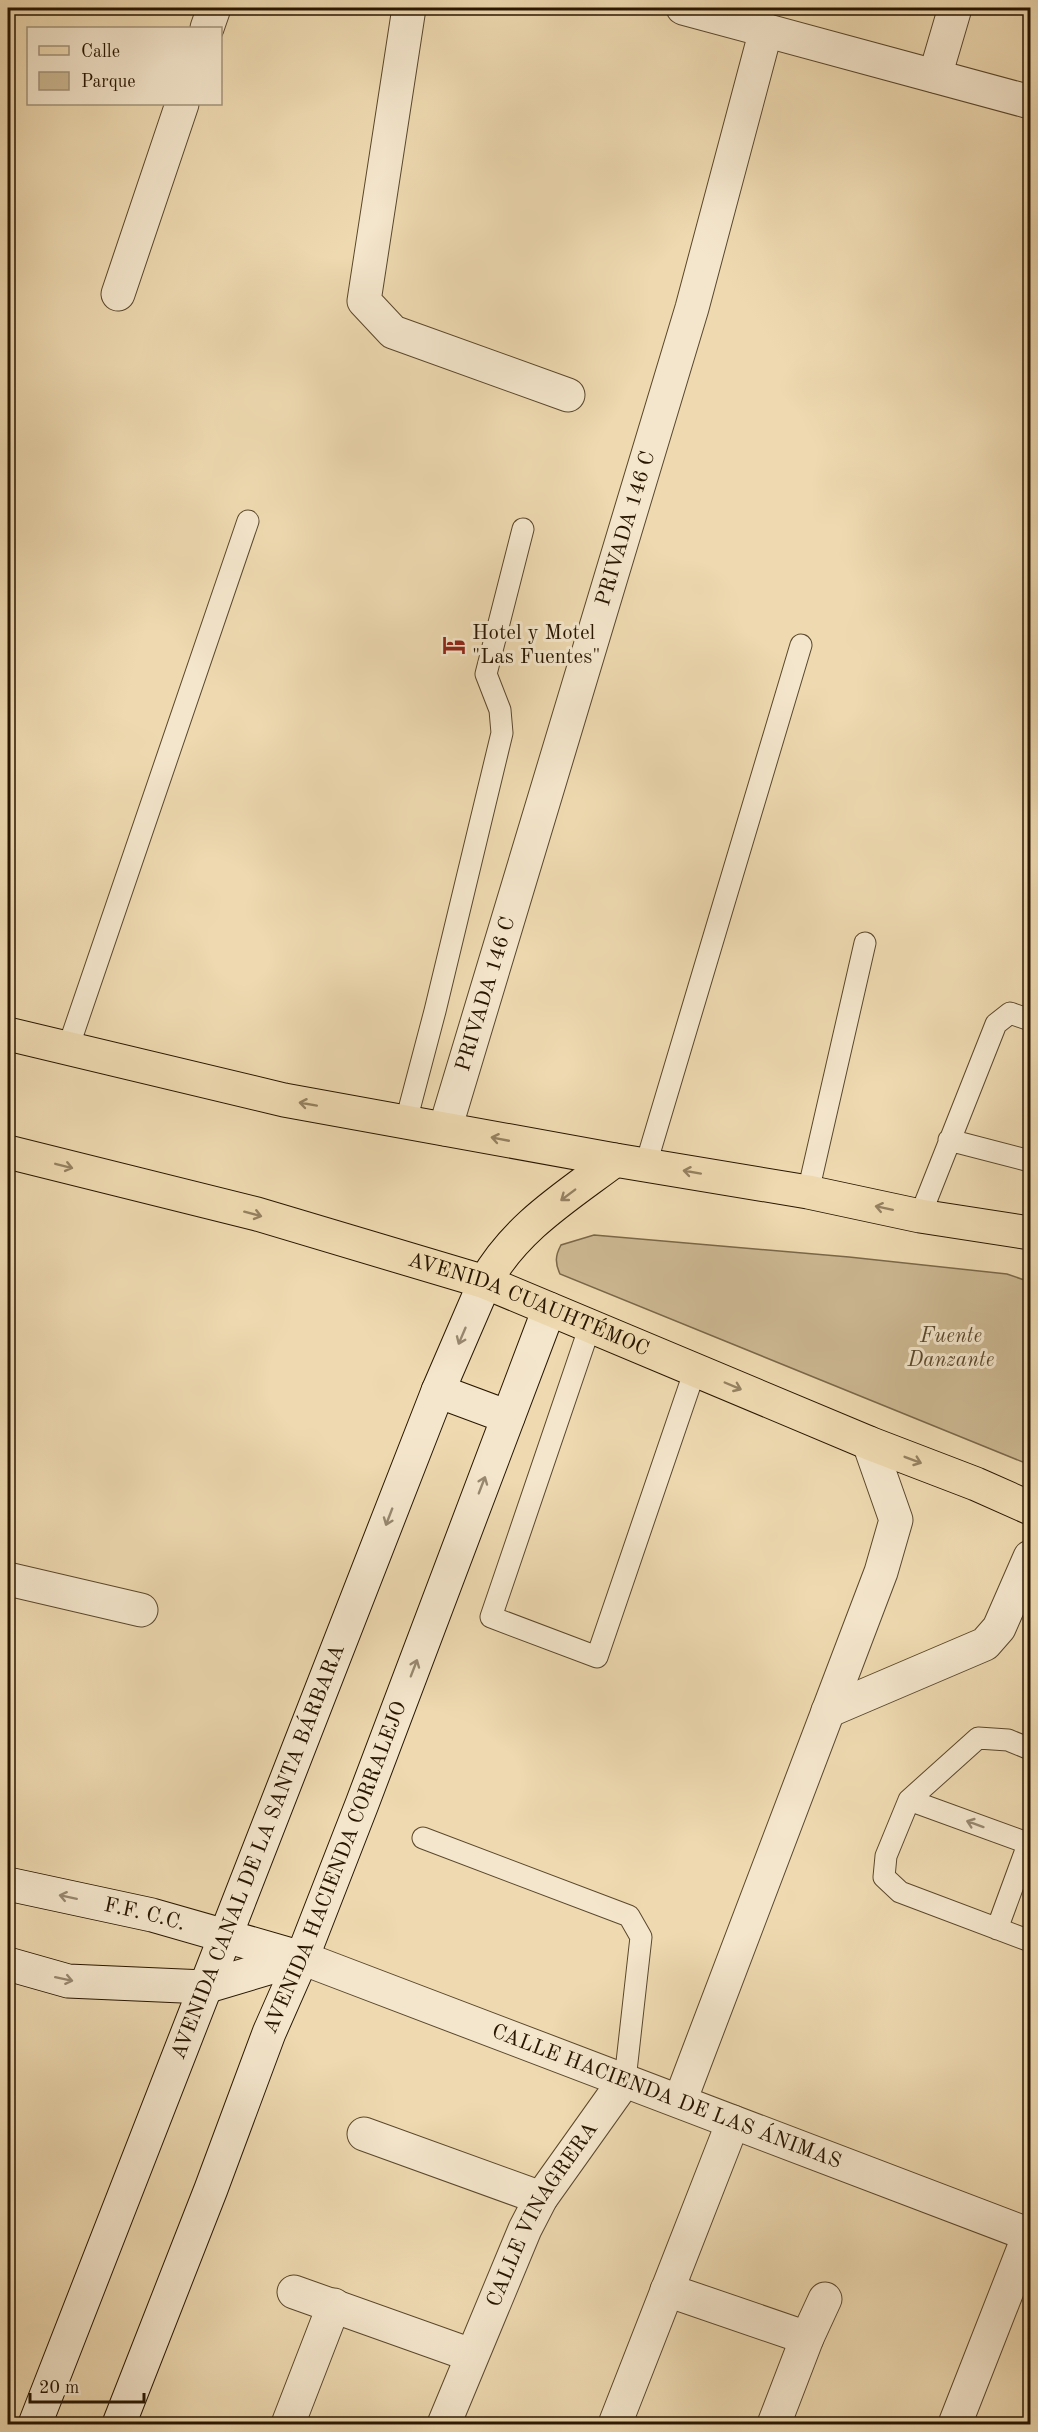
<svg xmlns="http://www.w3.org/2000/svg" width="1038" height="2432" viewBox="0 0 1038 2432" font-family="'Old Standard TT',serif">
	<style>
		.green { fill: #ccb892; stroke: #7a6749; stroke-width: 1.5 }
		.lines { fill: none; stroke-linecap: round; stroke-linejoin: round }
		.service-casing { stroke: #5a472c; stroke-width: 23 }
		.minor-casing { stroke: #5a472c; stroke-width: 35 }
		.tertiary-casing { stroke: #5a472c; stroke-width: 35 }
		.secondary-casing { stroke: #281600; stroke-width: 35 }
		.primary-casing { stroke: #281600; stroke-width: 35 }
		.service { stroke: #f4e6cc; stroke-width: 21 }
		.minor { stroke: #f4e6cc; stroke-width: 33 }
		.tertiary { stroke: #f4e6cc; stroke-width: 33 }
		.secondary { stroke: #f4e6cc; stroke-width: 33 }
		.primary { stroke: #eed9b0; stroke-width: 33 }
		.oneway { stroke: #958161 }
		.oneway2 { stroke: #988870 }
		.labels { text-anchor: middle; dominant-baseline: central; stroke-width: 6; stroke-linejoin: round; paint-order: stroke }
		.street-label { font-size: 21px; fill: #281600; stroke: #f4e6cc }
		.poi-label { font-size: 21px; fill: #281600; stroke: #f4e6cc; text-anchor: start }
		.park-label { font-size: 21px; font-style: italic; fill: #59472c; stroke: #f4e6cc }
	</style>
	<rect width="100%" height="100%" fill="#eed9b0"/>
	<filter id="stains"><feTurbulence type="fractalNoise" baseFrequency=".00333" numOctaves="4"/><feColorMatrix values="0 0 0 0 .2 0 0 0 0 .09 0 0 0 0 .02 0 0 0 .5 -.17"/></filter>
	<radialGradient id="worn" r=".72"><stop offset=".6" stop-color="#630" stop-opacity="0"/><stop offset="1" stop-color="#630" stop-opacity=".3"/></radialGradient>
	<path class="green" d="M594,1235l255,22 158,17 23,8v183l-470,-191c-5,-11 -5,-18 1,-29z"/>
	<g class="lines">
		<g class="service-casing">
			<path id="service" d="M68,1048l180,-527
				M406,1121l29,-110 67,-278 -2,-23 -14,-36 37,-145
				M949,1140l81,21
				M646,1164l155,-519
				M808,1192l57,-249
				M920,1216l76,-192 14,-11 20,7
				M590,1326l-99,291 106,40 98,-287
				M1030,1749l-22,-9 -30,-2 -69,62 -23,56 -2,21 16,15 130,49
				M909,1800l121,44
				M423,1838l206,78 12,21 -16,143
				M997,1929l33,-90"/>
		</g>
		<g class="minor-casing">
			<g id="minor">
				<path d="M409,8l-45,293 29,31 175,63"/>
				<path d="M683,8l347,94"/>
				<path d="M207,28l7,-20"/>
				<path d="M935,76l20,-68"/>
				<path d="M118,294l64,-190"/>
				<path id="s1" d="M445,1129l247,-821 74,-278"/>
				<path d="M8,1579l133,31"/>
				<path d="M828,1711l157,-67 14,-16 31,-71"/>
				<path d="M680,2101l201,-529 15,-52 -27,-77"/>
				<path d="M364,2134l177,64"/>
				<path d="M667,2290l140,48"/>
				<path d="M294,2292l177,63"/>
				<path d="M288,2424l46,-119"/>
				<path id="s2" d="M444,2424l81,-195 16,-31 84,-118"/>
				<path d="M615,2424l118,-302"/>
				<path d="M774,2424l33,-86 18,-39"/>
				<path d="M955,2424l74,-189"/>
			</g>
		</g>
		<g class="tertiary-casing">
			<g id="tertiary">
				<path id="s3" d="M302,1958l728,277"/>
			</g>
		</g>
		<g class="secondary-casing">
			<g id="secondary">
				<path d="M438,1391l70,26"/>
				<path id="s4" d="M8,1884l144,31 150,43"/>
				<path d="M8,1964l60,17 137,6 97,-29"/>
				<path id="s5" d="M35,2424l403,-1033 47,-109"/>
				<path id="s6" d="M119,2424l92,-235 58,-156 33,-75 60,-154 187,-495"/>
			</g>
		</g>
		<g class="primary-casing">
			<g id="primary">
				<path d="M8,1034l276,66 331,60 193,32 112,24 110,17"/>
				<path id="s7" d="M8,1152l249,62 228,68 384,161 107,41 54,24"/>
				<path d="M485,1282c31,-55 81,-85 130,-122"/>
			</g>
		</g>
		<use href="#service" class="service"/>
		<use href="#minor" class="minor"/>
		<use href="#tertiary" class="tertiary"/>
		<use href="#secondary" class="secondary"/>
		<use href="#primary" class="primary"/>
	</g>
	<defs><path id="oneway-shaft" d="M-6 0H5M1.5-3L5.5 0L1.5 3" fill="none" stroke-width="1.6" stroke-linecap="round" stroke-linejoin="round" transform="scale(1.5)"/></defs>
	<g class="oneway">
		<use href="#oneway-shaft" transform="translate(308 1104) rotate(-170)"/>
		<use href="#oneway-shaft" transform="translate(500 1139) rotate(-169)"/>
		<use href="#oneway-shaft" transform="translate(64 1166) rotate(14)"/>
		<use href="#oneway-shaft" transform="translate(692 1172) rotate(-170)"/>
		<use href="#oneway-shaft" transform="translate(568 1195) rotate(143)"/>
		<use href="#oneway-shaft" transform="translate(884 1208) rotate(-168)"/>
		<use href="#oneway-shaft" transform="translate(253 1214) rotate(15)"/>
		<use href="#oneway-shaft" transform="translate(733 1386) rotate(23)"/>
		<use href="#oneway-shaft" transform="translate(913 1460) rotate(21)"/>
	</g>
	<g class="oneway2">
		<use href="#oneway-shaft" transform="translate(462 1336) rotate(113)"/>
		<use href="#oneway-shaft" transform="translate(482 1485) rotate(-69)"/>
		<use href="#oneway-shaft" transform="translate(389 1517) rotate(111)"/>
		<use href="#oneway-shaft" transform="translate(414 1668) rotate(-69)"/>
		<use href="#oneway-shaft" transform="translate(975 1824) rotate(-160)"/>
		<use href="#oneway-shaft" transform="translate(68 1897) rotate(-168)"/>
		<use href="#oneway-shaft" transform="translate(64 1979) rotate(12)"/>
	</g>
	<defs>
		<g id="hotel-bare" transform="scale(1.8)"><path d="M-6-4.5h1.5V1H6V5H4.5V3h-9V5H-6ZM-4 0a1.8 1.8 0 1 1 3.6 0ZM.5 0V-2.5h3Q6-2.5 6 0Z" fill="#8f2418" stroke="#f4e6cc" stroke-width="2.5" paint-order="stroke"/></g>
	</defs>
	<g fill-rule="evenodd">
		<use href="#hotel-bare" x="454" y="645"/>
	</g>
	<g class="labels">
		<g class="street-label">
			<text stroke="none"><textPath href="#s1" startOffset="627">PRIVADA 146 C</textPath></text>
			<text stroke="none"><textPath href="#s1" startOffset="141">PRIVADA 146 C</textPath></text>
			<text stroke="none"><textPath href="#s7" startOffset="543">AVENIDA CUAUHTÉMOC</textPath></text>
			<text stroke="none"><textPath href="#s5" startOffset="614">AVENIDA CANAL DE LA SANTA BÁRBARA</textPath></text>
			<text stroke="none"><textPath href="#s6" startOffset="597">AVENIDA HACIENDA CORRALEJO</textPath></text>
			<text stroke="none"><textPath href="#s4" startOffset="140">F.F. C.C.</textPath></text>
			<text stroke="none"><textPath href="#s3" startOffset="390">CALLE HACIENDA DE LAS ÁNIMAS</textPath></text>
			<text stroke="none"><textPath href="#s2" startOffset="232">CALLE VINAGRERA</textPath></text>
		</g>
		<g class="poi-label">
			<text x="472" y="633">Hotel y Motel<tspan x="472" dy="24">"Las Fuentes"</tspan></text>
		</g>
		<g class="park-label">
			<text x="951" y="1336">Fuente<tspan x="951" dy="24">Danzante</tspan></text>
		</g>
	</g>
	<rect width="1038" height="2432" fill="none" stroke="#eed9b0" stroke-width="30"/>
	<rect x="9" y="9" width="1020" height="2414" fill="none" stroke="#281600" stroke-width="3"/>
	<rect x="15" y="15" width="1008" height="2402" fill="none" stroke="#281600" stroke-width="1.5"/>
	<rect x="27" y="27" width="195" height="78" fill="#f4e6cc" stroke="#a2937a" stroke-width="1.5"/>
	<rect x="39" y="46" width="30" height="9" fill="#eed9b0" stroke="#a2937a" stroke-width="1.5"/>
	<text x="81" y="57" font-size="18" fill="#281600">Calle</text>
	<rect x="39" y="72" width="30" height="18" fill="#ccb892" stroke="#a2937a" stroke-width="1.5"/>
	<text x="81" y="87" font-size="18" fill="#281600">Parque</text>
	<path d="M30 2393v9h114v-9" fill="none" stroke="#281600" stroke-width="3"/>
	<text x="39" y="2393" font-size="18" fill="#281600" stroke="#f4e6cc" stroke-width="4.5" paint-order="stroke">20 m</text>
	<rect width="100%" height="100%" filter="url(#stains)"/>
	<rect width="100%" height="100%" fill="url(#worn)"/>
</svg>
